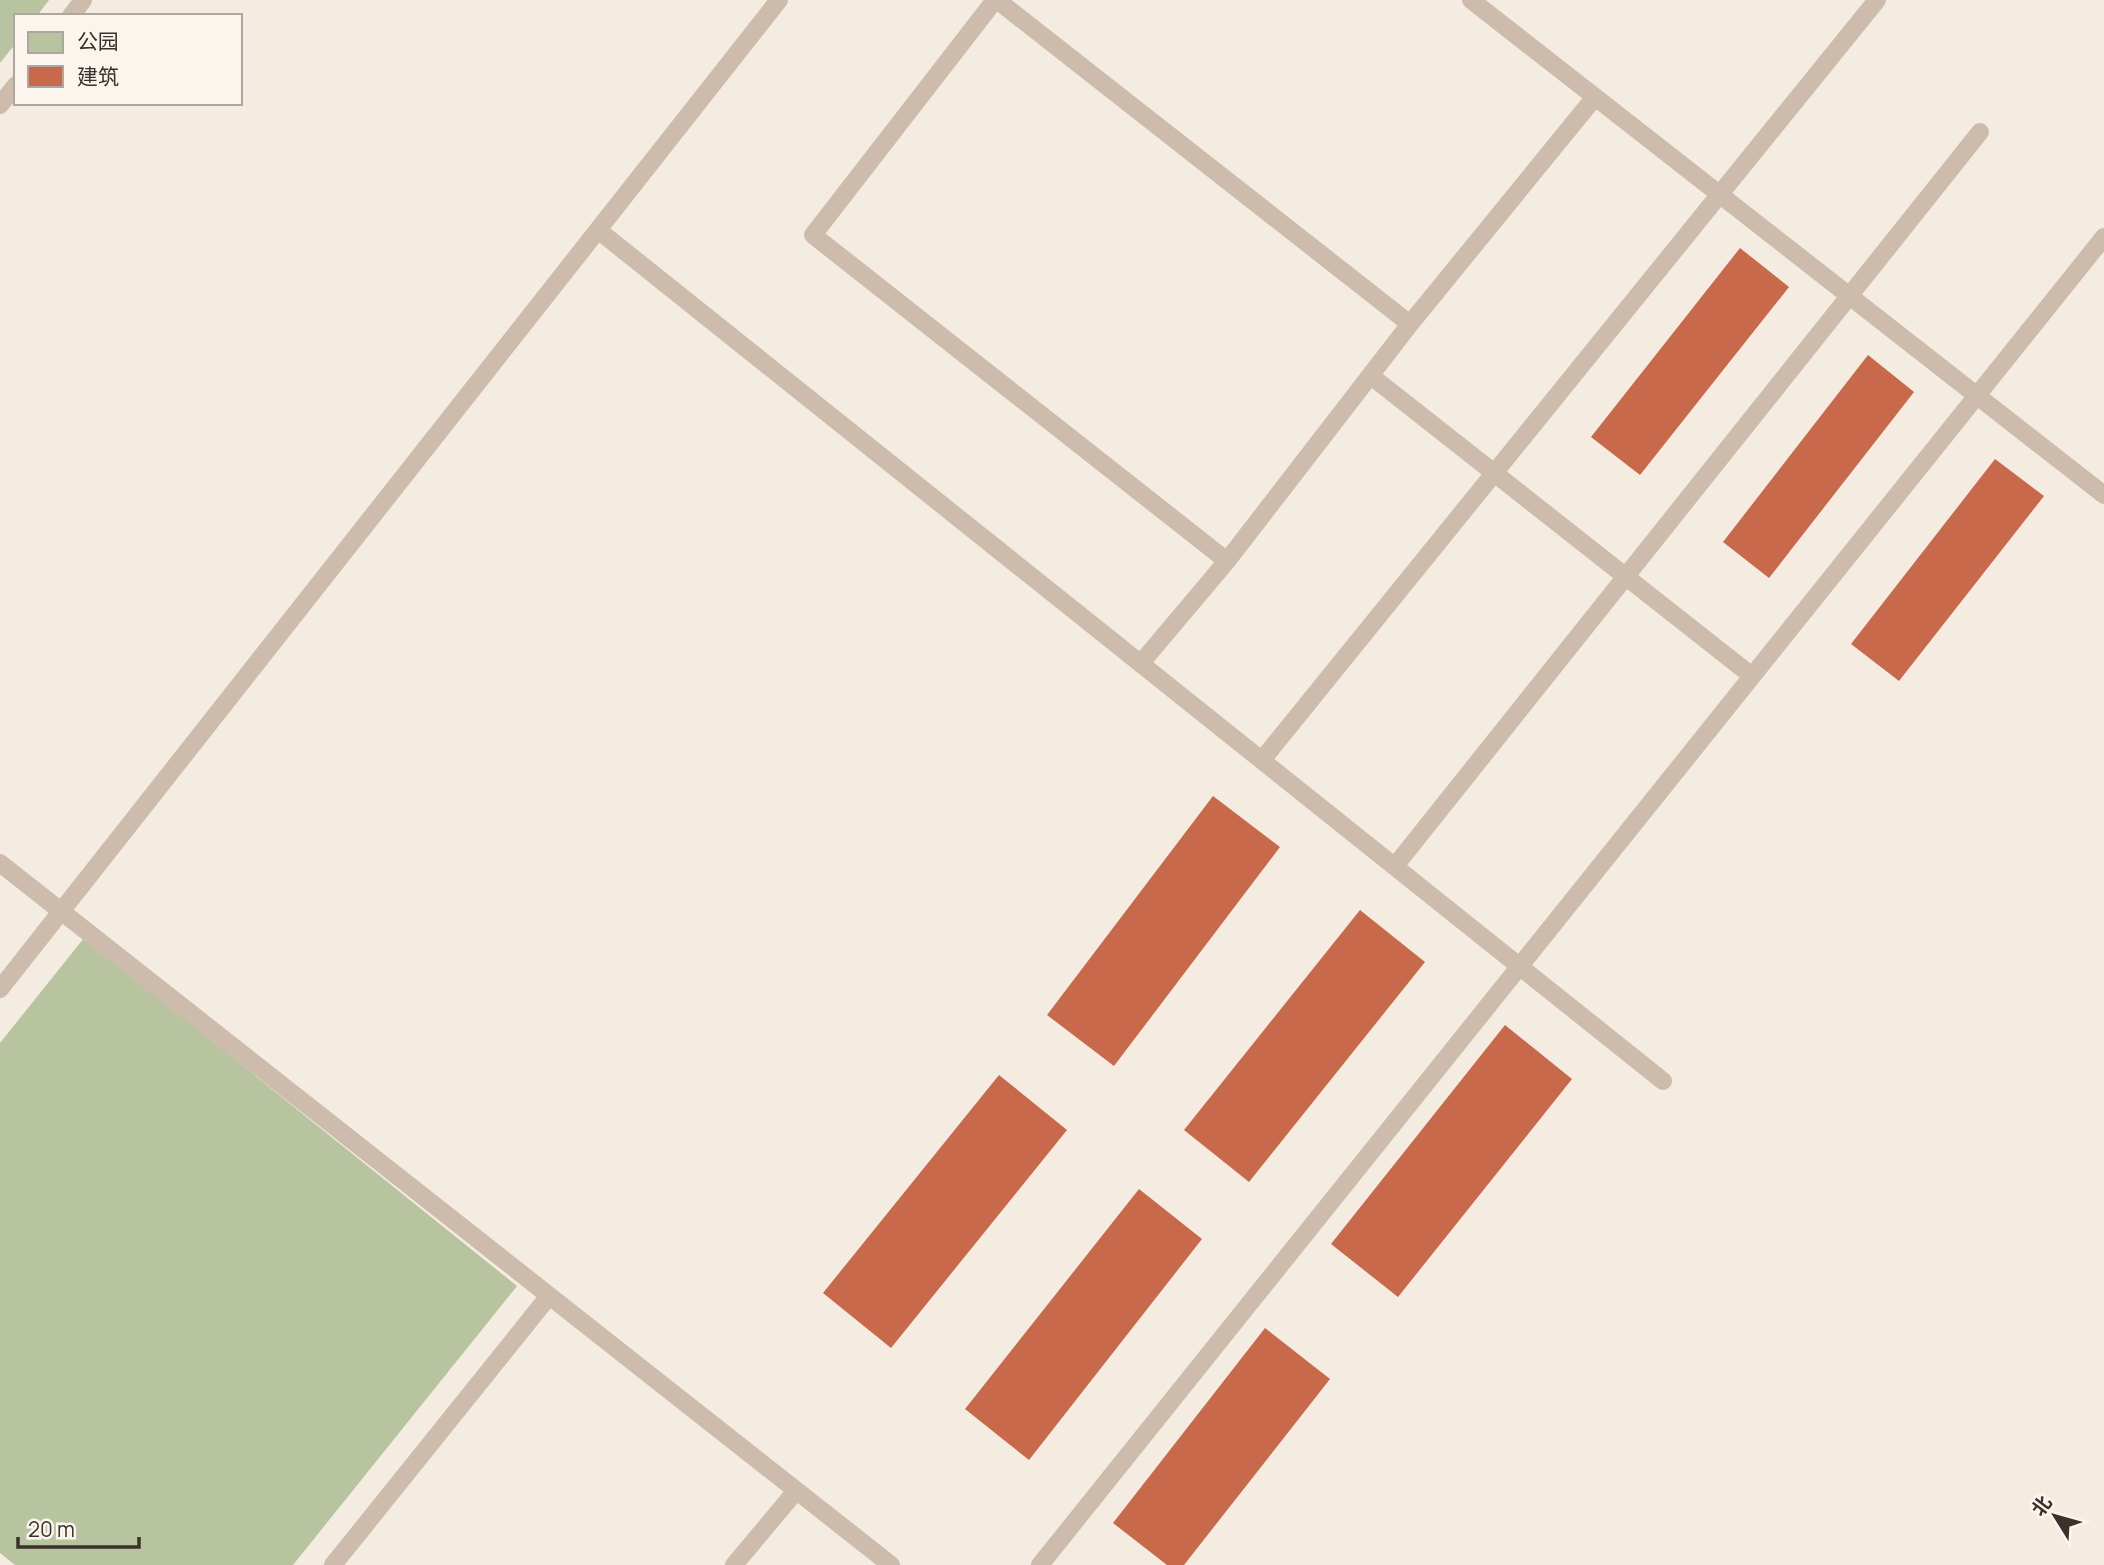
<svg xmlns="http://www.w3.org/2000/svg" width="2104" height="1565" viewBox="0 0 2104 1565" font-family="Manrope,'Noto Sans SC',sans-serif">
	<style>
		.green { fill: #b8c4a0 }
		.building { fill: #c8694b }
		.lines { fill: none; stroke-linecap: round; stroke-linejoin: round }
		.service { stroke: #cdbbac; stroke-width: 18 }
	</style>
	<rect width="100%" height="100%" fill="#f4ebe1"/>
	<path class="green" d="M0,0h49l-12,16h-21v27l-16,20z
		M84,938l433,348 -224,279h-278l-15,-12v-510z"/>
	<path class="building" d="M1740,248l49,39 -149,188 -49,-38z
		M1868,355l46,37 -145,186 -46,-36z
		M1995,459l49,37 -145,185 -48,-37z
		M1213,796l67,51 -166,219 -67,-51z
		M1360,910l65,52 -176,220 -65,-52z
		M1505,1025l67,54 -174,218 -67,-53z
		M999,1075l68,55 -176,218 -68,-55z
		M1139,1189l63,50 -173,221 -64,-51z
		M1265,1328l65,51 -146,186h-17l-54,-42z"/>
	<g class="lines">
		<path class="service" d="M995,0l-182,235 414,326
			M997,0l413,324
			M1471,0l633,495
			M71,16l12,-16
			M0,105l16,-20
			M598,230l1065,851
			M1371,376l381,300
			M1141,663l86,-102 183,-237 185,-227
			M1262,760l615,-760
			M0,863l891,702
			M1395,866l585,-734
			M0,989l779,-989
			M333,1565l216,-269
			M734,1565l62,-74
			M1040,1565l1064,-1328"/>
	</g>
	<rect x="14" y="14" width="228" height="91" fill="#fbf5ee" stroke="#aea6a0" stroke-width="2"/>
	<rect x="28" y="32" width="35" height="21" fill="#b8c4a0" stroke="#aea6a0" stroke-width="2"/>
	<text x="77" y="49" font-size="21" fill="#3b302b">公园</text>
	<rect x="28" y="66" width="35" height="21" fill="#c8694b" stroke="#aea6a0" stroke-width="2"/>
	<text x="77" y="84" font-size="21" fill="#3b302b">建筑</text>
	<g transform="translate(2055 1516) rotate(307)" stroke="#fbf5ee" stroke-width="5" paint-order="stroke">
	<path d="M0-5L12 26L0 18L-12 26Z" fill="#3b302b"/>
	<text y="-10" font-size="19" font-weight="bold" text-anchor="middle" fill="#3b302b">北</text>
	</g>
	<path d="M18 1537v10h121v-10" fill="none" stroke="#3b302b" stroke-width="3.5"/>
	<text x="28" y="1537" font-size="21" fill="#3b302b" stroke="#fbf5ee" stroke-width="5" paint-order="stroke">20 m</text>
</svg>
